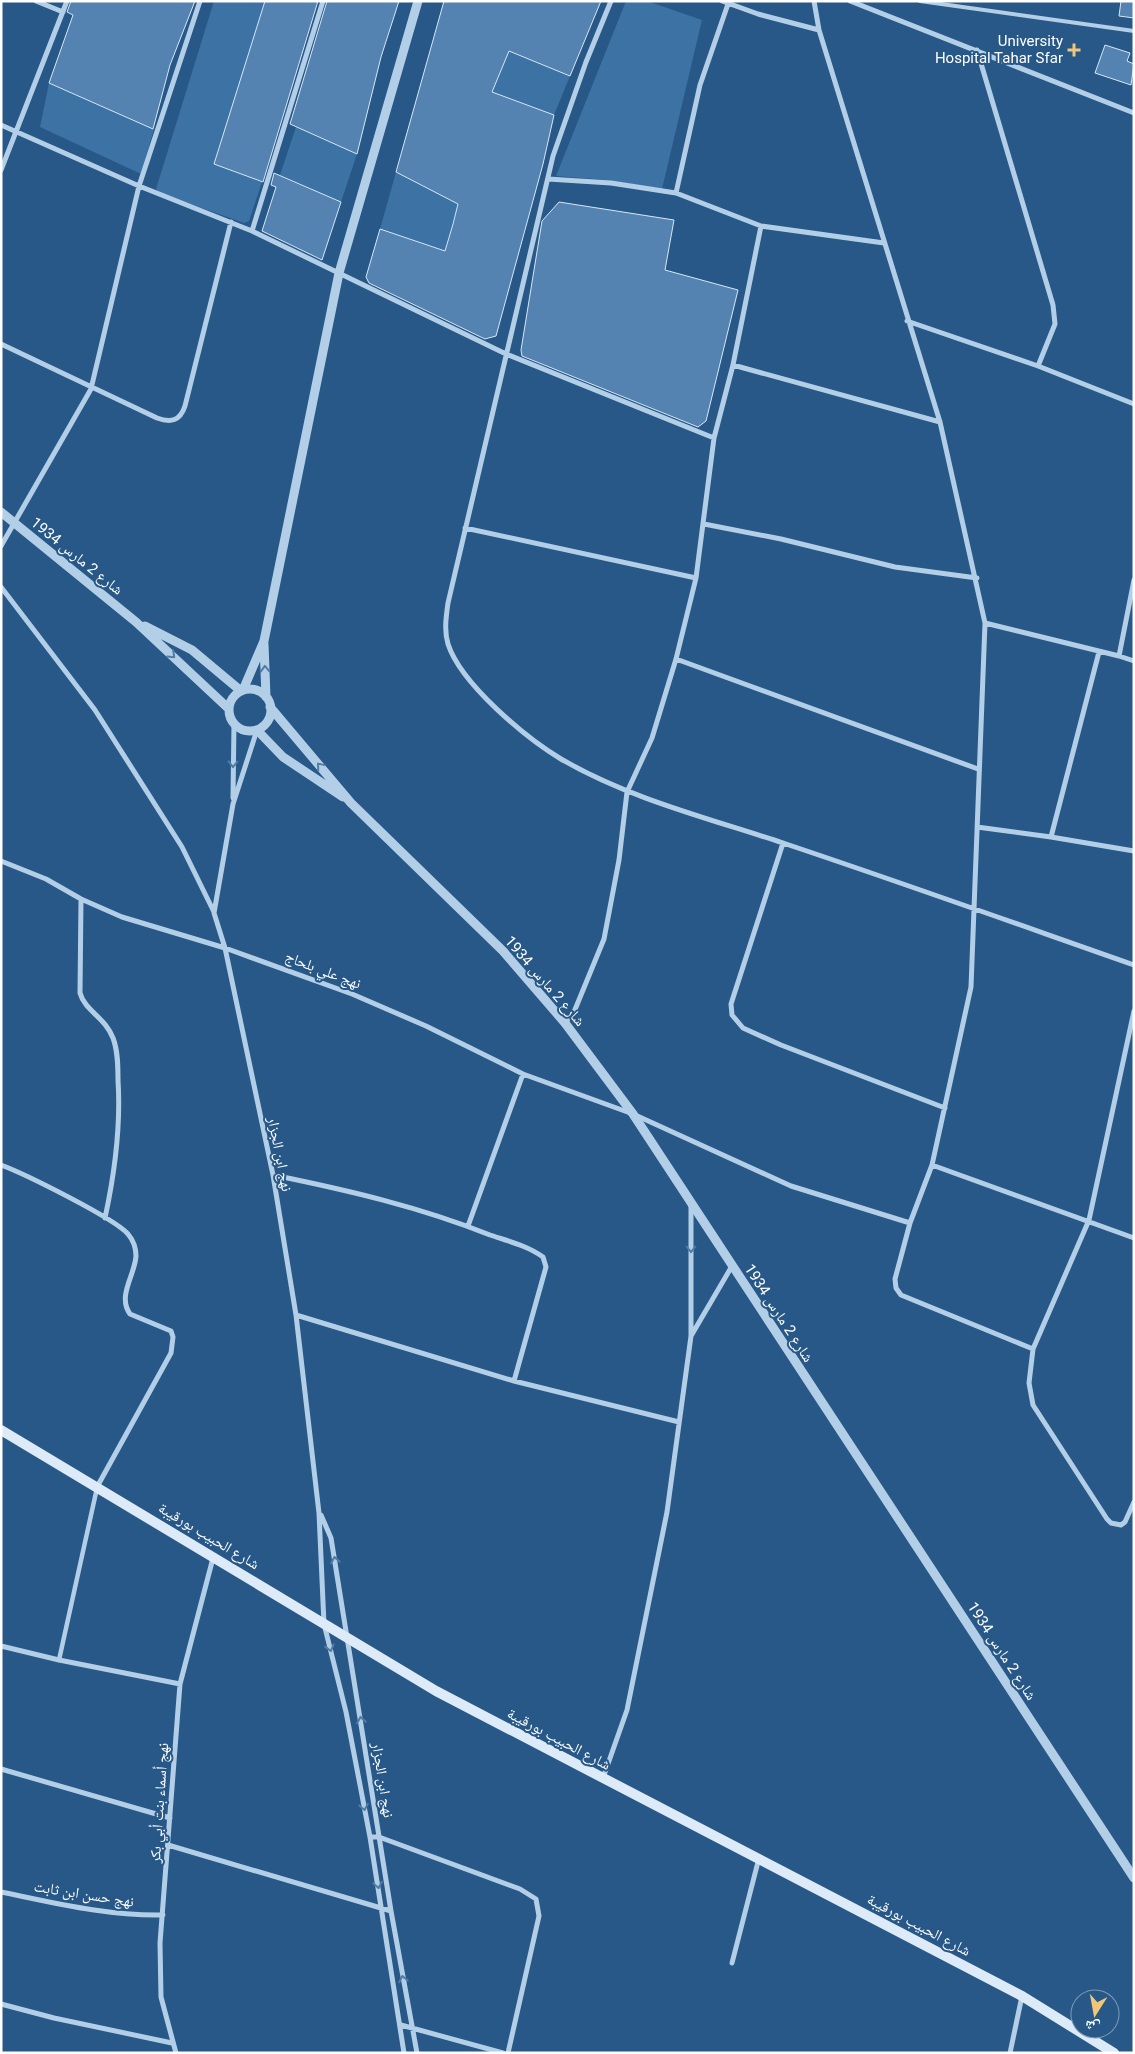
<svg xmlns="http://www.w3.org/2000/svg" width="1135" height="2054" viewBox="0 0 1135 2054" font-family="Roboto,'Noto Naskh Arabic',sans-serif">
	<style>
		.green { fill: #3c72a4 }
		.building { fill: #5483b1; stroke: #d7e7f7 }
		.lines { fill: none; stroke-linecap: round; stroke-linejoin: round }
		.service { stroke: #b3cfe8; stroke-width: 4 }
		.pedestrian { stroke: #b3cfe8; stroke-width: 4.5 }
		.minor { stroke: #b3cfe8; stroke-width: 5 }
		.tertiary { stroke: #b3cfe8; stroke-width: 9 }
		.secondary { stroke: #ddeaf7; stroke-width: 10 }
		.oneway { stroke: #517ca4 }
		.poi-dot { fill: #f1c679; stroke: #275887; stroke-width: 2 }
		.labels { text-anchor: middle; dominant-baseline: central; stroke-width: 4; stroke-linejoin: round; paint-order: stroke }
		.poi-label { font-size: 15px; fill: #fff; stroke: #275887; text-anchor: end }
		.street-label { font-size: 15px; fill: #fff; stroke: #275887 }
	</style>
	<rect width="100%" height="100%" fill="#275887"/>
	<path class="green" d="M214,1h51l-50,163 47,18 -13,39 -5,2 -84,-30 -4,-4z
		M626,1h21l55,19 -40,169 -56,-9 -50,-4z
		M509,51l61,25 -16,39 -62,-23z
		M49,83l105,46 -13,45 -101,-47z
		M296,127l61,27 -16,48 -61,-27z
		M396,172l62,32 -13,47 -65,-22z"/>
	<path class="building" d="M71,1h124l-25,64 -17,64 -104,-46 24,-68 -6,-3z
		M265,1h53l-55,181 -49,-18z
		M327,1h72l-18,56 -24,97 -67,-30z
		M444,1h157l-31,75 -61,-25 -17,41 62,23 -11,49 -47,172 -11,3 -116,-56 -3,-6 14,-48 65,22 8,-27 5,-20 -62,-32z
		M1121,1h13v17l-15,-2z
		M1105,45l25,8 -3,8 7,3 -3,21 -36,-12z
		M274,173l67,29 -19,58 -60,-29 14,-44 -5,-2z
		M559,202l115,18 -9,50 73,20 -32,131 -8,6 -176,-71 -1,-6 21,-129z"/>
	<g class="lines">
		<path class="service" d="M920,1l214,30"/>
		<path class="pedestrian" d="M59,1660l38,-172"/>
		<path class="minor" d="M36,1l27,11
			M611,1l-25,61 -33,94 -105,447c-2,14 -4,28 0,41 13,40 78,94 113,115 69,40 147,59 222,84 117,39 234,81 351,122
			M722,1l36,13 61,16
			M850,1l284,112
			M977,50l76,255 2,19 -17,42
			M1,125l138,61 113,45 254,123 208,84
			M1,170l66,-169
			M548,179l63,4 65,10 85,33 123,17
			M676,193l24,-108 28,-81
			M252,231l71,-230
			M907,321l131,45 96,38
			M1,344l156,74c14,5 23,3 28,-12l46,-184
			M733,365l207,57
			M704,524l77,15 114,28 82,11
			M465,528l231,50
			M1,546l90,-157 48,-203 61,-185
			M1,587l94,123 87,137 32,65
			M985,623l134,33 15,5
			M1119,656l15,-76
			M676,659l302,110
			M257,730l-24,74 -19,109 11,35 48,227 23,140 23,198 5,111 22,88 24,125 34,216
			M233,798l1,-75
			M977,827l74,10 83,14
			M1051,837l48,-185
			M783,843l-52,161 1,11 11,13 38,17 164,63
			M1,861l45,18 35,20 41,18 103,31 127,46 74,32 97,48 110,40 158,72 119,37 22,-58 39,-178 14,-364 -45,-201 -121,-392 -5,-29
			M81,899l-1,94c5,18 25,24 33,45 5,13 5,29 5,42 3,47 -3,92 -13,138
			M1134,1011l-45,209 -56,129 -4,34 4,22 74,114 4,4 10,2 4,-3 9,-20
			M565,1023l9,-11 30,-73 15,-79 8,-68 25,-54 24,-79 20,-81 18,-140 19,-73 28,-139
			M1,1165c24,9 113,53 127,69 5,6 8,14 8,22 -1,19 -19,40 -6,58l41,17 2,6 -2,16 -74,134
			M932,1165l202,73
			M273,1175c74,15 147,32 217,60 18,6 38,11 53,22l3,10 -32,114
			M910,1223l-15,56 1,9 5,7 132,54
			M468,1226l55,-152
			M296,1315l218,66 165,41
			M691,1336l41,-70
			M321,1515l10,23 60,373 26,142
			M1,1646l58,14 121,24
			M1,1769l169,49
			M603,1778l24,-68 40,-198 24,-176v-132
			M370,1837h9l141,52 16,10 3,17 -31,137
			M168,1845l223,66
			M1,1892c54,11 107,24 162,23
			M732,1963l27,-105
			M1,2004l53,14 118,25
			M401,2025l102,28
			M176,2053l-15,-56 -1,-54 20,-259 33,-126
			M1010,2053l12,-57"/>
		<path class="tertiary" d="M1,512l135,110 93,87
			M145,626l47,24 49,41
			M264,644l2,53
			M229 710a21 21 0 1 1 42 0a21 21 0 1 1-42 0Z
			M243,690l21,-49 75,-368 79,-272
			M270,707l81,96 152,148 62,72 68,91 501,764
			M257,730l26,27 60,40"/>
		<path class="secondary" d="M1,1430l435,261 586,305 92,57"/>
	</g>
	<defs><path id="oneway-chevron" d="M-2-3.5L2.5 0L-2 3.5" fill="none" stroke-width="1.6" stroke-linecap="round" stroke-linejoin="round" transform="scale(1.25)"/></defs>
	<g class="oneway">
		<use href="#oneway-chevron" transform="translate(172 655) rotate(43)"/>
		<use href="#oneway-chevron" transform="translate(265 669) rotate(-92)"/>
		<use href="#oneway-chevron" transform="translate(233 764) rotate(91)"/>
		<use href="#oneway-chevron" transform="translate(320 766) rotate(-130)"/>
		<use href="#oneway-chevron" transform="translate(691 1249) rotate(90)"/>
		<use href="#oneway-chevron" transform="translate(335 1560) rotate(-100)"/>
		<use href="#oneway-chevron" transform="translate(330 1648) rotate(76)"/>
		<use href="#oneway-chevron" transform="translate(361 1720) rotate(-99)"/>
		<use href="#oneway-chevron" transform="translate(364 1807) rotate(79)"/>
		<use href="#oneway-chevron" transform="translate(378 1885) rotate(80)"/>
		<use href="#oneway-chevron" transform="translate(403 1979) rotate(-101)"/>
	</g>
	<path class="poi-dot" d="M1071.5 42.5h5v5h5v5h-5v5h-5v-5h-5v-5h5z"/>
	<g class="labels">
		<g class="poi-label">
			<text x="1063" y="41">University<tspan x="1063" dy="17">Hospital Tahar Sfar</tspan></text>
		</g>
		<g class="street-label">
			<text transform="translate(77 556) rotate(39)">شارع 2 مارس 1934</text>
			<text transform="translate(323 970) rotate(21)">نهج علي بلحاج</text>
			<text transform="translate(545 981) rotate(49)">شارع 2 مارس 1934</text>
			<text transform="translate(280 1154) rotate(79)">نهج ابن الجزار</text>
			<text transform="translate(779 1313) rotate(57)">شارع 2 مارس 1934</text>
			<text transform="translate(209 1536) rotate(31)">شارع الحبيب بورقيبة</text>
			<text transform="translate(1002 1651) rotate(57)">شارع 2 مارس 1934</text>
			<text transform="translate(559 1739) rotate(28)">شارع الحبيب بورقيبة</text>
			<text transform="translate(383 1780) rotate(81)">نهج ابن الجزار</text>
			<text transform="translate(159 1803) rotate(-86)">نهج أسماء بنت أبي بكر</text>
			<text transform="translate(84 1894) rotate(9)">نهج حسن ابن ثابت</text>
			<text transform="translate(919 1925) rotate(28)">شارع الحبيب بورقيبة</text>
		</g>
	</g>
	<rect width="1135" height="2054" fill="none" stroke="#ffffff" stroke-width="5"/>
	<g transform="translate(1095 2014) rotate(191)"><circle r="24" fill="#275887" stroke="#7d9bb7"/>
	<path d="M0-4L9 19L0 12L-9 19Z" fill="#f1c679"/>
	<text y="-8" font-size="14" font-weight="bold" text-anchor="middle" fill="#ffffff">ش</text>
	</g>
</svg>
